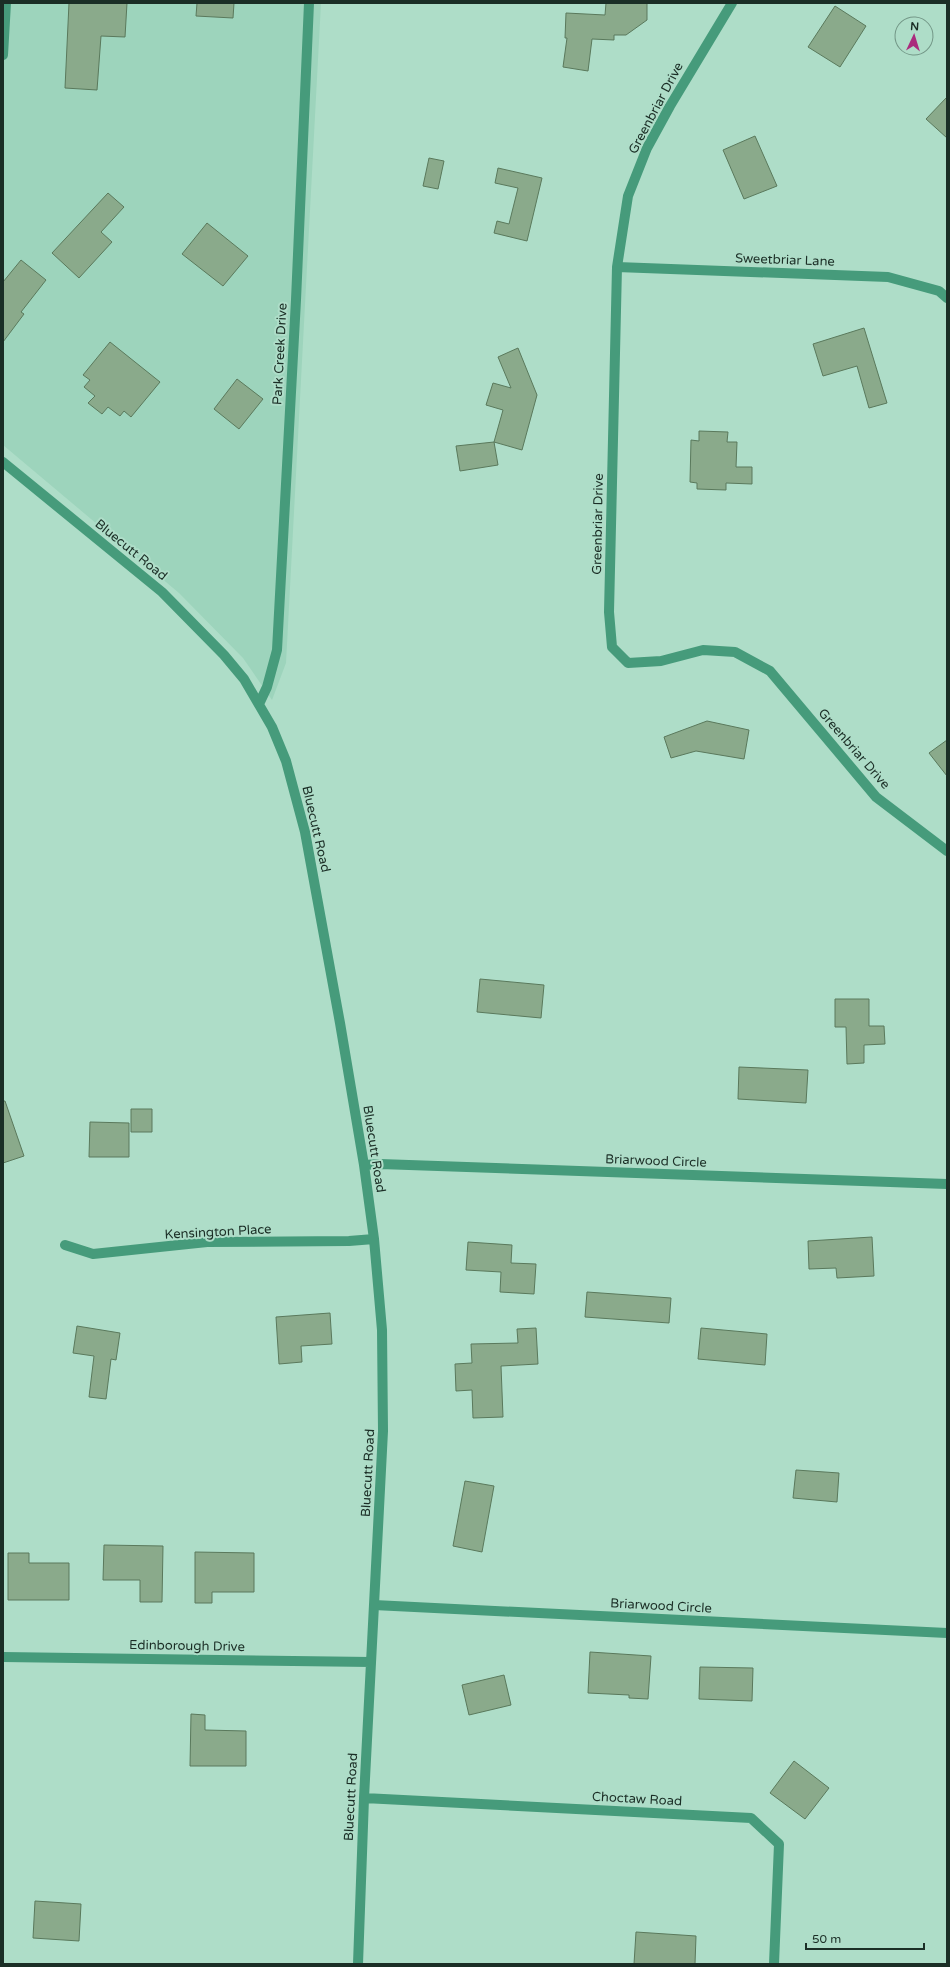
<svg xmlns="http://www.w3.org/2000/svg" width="950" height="1967" viewBox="0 0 950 1967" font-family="'Varela Round',sans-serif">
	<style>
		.built { fill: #9dd4bc }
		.building { fill: #8aaa8b; stroke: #5a795c }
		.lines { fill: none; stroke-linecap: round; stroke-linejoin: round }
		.minor { stroke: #469b7b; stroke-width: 10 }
		.labels { text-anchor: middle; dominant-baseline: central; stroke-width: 4; stroke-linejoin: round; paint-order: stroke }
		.street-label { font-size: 13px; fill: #1b2e26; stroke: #aeddc8 }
	</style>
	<rect width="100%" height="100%" fill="#aeddc8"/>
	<path class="built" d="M3,3h318l-35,660 -14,37 -29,-42 -64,-65 -176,-148z"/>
	<path class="building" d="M69,3h58l-2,34 -24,-1 -4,54 -32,-2z
		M197,3h37l-1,15 -37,-2z
		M606,3h41v17l-21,15h-12v5l-22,-1 -4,32 -25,-4 4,-29h-2l1,-25 39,2z
		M835,6l31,20 -26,41 -32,-20z
		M947,97v41l-21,-19z
		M755,136l22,50 -33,13 -21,-49z
		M429,158l15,3 -6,28 -15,-3z
		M498,168l44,10 -15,63 -33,-8 3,-12 12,3 9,-36 -23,-5z
		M108,193l16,14 -23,25 11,10 -33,36 -27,-25z
		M207,223l41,33 -25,30 -41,-32z
		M21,260l25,20 -25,32 3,2 -21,28v-60z
		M864,328l23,75 -18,5 -12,-42 -34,10 -10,-32z
		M110,342l50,40 -29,35 -7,-6 -4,5 -12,-9 -6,7 -14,-11 7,-7 -11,-9 6,-7 -7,-5z
		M518,348l19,47 -15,55 -28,-8 9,-32 -17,-5 7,-22 18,5 -13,-31z
		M237,379l26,20 -24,30 -25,-20z
		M699,431l29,1 -1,10h10l-1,25h16v17l-26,-1v7l-29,-1v-6l-7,-1 1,-42 8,1z
		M494,442l4,23 -38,6 -4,-25z
		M707,721l42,9 -5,29 -48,-8 -25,7 -7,-21z
		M947,740v36l-18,-23z
		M480,979l64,6 -3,33 -64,-6z
		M835,999h34v27h15l1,18 -21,1v18l-17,1 -1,-37h-11z
		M739,1067l69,3 -2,33 -68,-4z
		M3,1101h2l19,55 -21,7z
		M131,1109h21v23h-21z
		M90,1122l39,1v34h-40z
		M872,1237l2,39 -37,2 -1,-10 -27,1 -1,-28z
		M468,1242l44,3 -1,18 25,1 -2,30 -34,-2 1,-20 -35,-2z
		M587,1292l84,6 -2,25 -84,-6z
		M330,1313l2,31 -31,2 1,16 -23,2 -3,-47z
		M77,1326l43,7 -4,27 -5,-1 -5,40 -17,-2 5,-41 -21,-3z
		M536,1328l2,36 -37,2 2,51 -30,1 -1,-28 -16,1 -1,-27 17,-1 -1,-19 47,-1 -1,-14z
		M701,1328l66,6 -2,31 -67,-6z
		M796,1470l43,3 -2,29 -44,-4z
		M465,1481l29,5 -12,66 -29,-6z
		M104,1545l59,1 -1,56h-22v-22h-37z
		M195,1552l59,1v39h-42v11h-17z
		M8,1553h21v10h40v37h-61z
		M590,1652l61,4 -3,43 -19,-1v-3l-41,-2z
		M700,1667l53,1 -1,33 -53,-2z
		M504,1675l7,30 -42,10 -7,-30z
		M191,1714l14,1v15l41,1v35h-56z
		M794,1761l35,27 -24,31 -35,-26z
		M35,1901l46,3 -2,37 -46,-3z
		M636,1932l60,4 -1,28h-61z"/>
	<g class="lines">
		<path class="minor" d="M732,3l-62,103 -23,42 -19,48 -11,71 -8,345 3,35 16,16 33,-2 42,-11 32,2 35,19 106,126 71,54
			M3,55l3,-52
			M617,267l271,10 51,14 8,7
			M3,462l159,130 62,63 20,24 28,48 14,34 19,71 35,191 24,142 10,74 8,91 1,101 -19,367 -6,166
			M259,704l8,-17 10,-37 19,-350 13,-297
			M364,1165l16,-1 567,20
			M65,1245l28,9 114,-12 142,-1 25,-2
			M374,1605l573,28
			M3,1657l368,5
			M364,1798l387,20 28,26 -5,120"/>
	</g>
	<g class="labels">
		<g class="street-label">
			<text transform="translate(656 108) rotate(-62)">Greenbriar Drive</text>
			<text transform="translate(785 260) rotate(2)">Sweetbriar Lane</text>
			<text transform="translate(280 354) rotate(-87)">Park Creek Drive</text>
			<text transform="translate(598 524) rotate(-89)">Greenbriar Drive</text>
			<text transform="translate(131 550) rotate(39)">Bluecutt Road</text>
			<text transform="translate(854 749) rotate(49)">Greenbriar Drive</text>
			<text transform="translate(316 829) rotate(77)">Bluecutt Road</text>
			<text transform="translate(374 1149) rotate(81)">Bluecutt Road</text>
			<text transform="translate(656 1161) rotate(2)">Briarwood Circle</text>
			<text transform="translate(218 1232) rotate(-3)">Kensington Place</text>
			<text transform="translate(368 1473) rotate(-87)">Bluecutt Road</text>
			<text transform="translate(661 1606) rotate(3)">Briarwood Circle</text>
			<text transform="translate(187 1646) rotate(1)">Edinborough Drive</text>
			<text transform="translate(351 1797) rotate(-87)">Bluecutt Road</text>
			<text transform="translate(637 1799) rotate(3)">Choctaw Road</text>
		</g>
	</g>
	<rect width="950" height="1967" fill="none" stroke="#1b2e26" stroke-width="8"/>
	<g transform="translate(914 36) rotate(4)"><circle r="19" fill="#aeddc8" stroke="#739787"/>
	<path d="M0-3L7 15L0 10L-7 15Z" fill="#aa2c7d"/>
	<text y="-6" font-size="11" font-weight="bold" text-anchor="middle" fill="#1b2e26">N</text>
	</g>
	<path d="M806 1943v6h118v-6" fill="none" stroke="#1b2e26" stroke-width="2"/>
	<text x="812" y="1943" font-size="12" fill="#1b2e26" stroke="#aeddc8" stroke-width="3" paint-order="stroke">50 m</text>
</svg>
